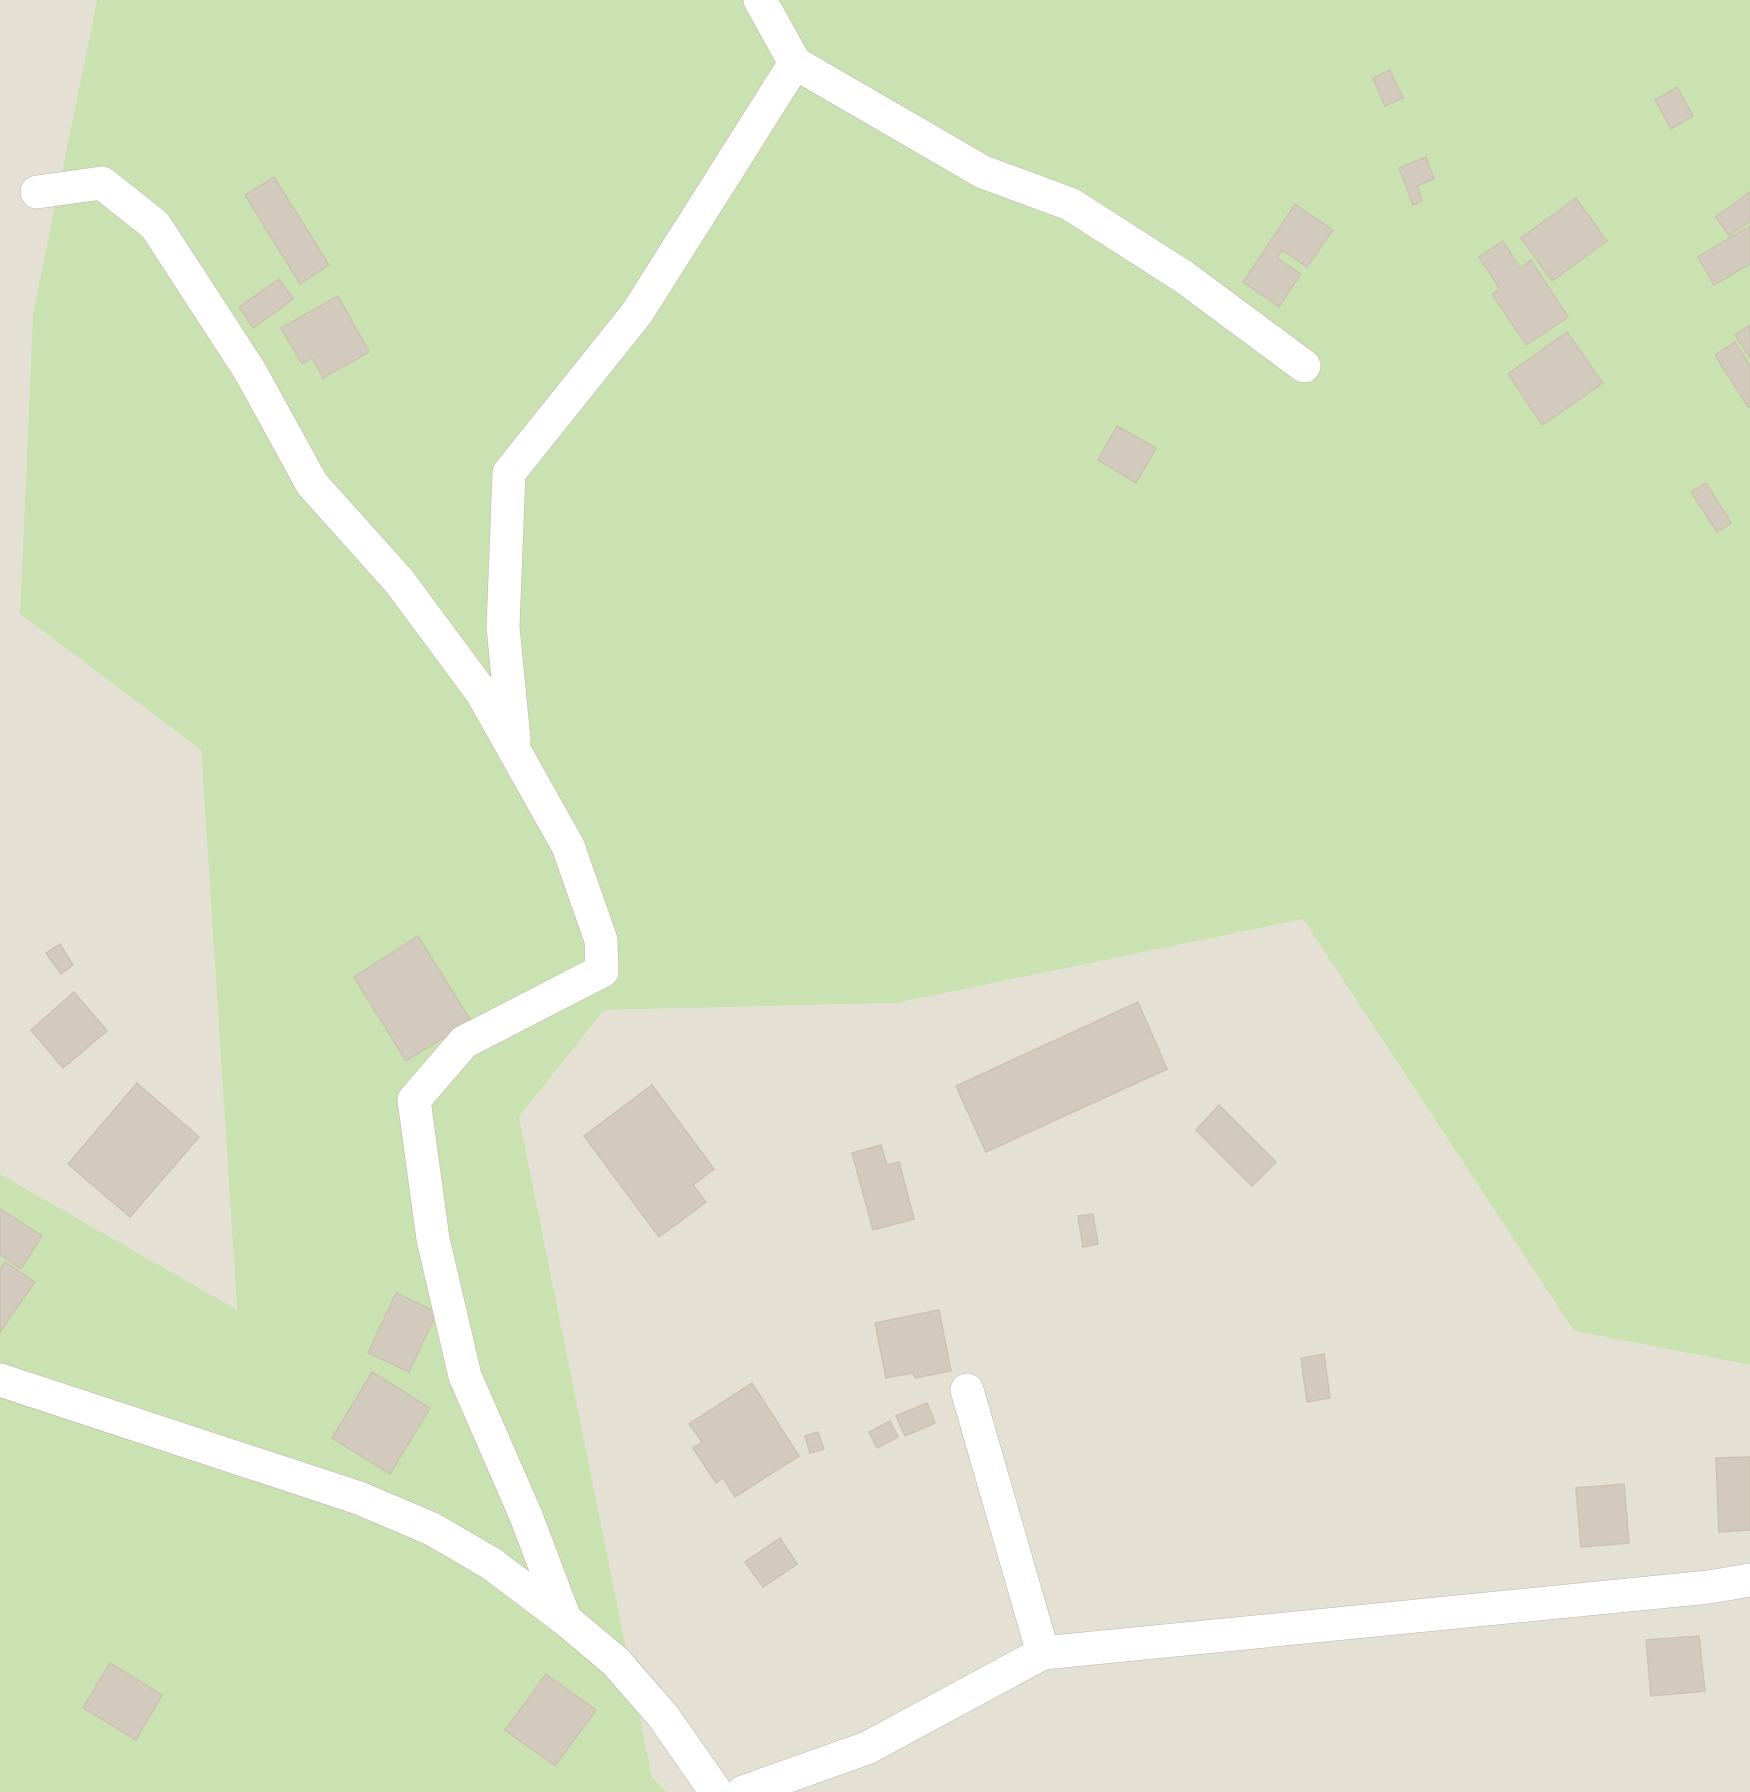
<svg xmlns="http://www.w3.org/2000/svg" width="1750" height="1792" viewBox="0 0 1750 1792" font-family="Figtree,sans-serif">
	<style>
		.residential { fill: #e5e0d4 }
		.green { fill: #cae2b2 }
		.building { fill: #d2cabc; stroke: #ccc2b0; stroke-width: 1.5 }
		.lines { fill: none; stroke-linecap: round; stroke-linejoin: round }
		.minor-casing { stroke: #bcb6a9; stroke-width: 34 }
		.minor { stroke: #fff; stroke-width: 33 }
	</style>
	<rect width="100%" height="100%" fill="#f1eee6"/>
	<path class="residential" d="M0,0h97l-64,313 -13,301 181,136 36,561 -237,-137z
		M1303,919l271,412 176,34v427h-1083l-15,-15 -133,-660 85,-107 293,-7z"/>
	<path class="green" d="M97,0h1653v1365l-176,-34 -271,-412 -406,84 -293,7 -85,107 133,660 15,15h-667v-618l237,136 -36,-560 -181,-136 13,-301z"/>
	<path class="building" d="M1390,70l13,28 -18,8 -12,-28z
		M1677,87l16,29 -22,13 -16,-29z
		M1426,157l8,22 -17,7 5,15 -9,4 -14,-37z
		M274,177l55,88 -29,19 -55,-89z
		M1750,192v29l-21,15 -13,-19z
		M1576,198l31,43 -55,40 -31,-43z
		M1295,204l38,26 -26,37 -25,-17 -5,8 24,16 -22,33 -36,-25z
		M1750,226v38l-36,21 -16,-28z
		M1503,241l17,27 11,-8 37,57 -42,28 -34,-51 8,-5 -21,-32z
		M279,279l14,20 -40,29 -14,-21z
		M338,296l31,56 -46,26 -11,-20 -10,6 -21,-36z
		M1750,325v33l-15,-23z
		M1567,332l36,51 -61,42 -34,-51z
		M1735,342l15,24v40l-2,1 -33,-52z
		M1117,426l39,22 -20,35 -38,-23z
		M1706,483l25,40 -14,9 -26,-40z
		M418,936l53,85 -65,40 -52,-84z
		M60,944l13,21 -12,9 -15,-21z
		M74,992l33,39 -44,37 -32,-38z
		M1138,1002l29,67 -181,83 -30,-66z
		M137,1083l62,54 -69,80 -62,-53z
		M652,1085l62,84 -21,16 13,17 -47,35 -75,-101z
		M1219,1105l57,57 -24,24 -56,-56z
		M881,1145l6,20 12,-3 15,57 -41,11 -21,-77z
		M0,1209l42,27 -21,33 -21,-14z
		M1093,1214l5,30 -15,3 -5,-31z
		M5,1262l30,20 -35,50v-63z
		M396,1293l41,19 -28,60 -41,-19z
		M939,1310l12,61 -36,7 -2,-5 -27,5 -11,-55z
		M1324,1354l6,44 -23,4 -6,-44z
		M372,1372l58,36 -40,66 -58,-36z
		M752,1383l47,73 -64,41 -12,-19 -7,5 -23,-35 9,-6 -13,-18z
		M927,1403l8,20 -30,13 -9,-20z
		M890,1421l8,16 -21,11 -8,-16z
		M818,1432l6,17 -14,4 -5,-17z
		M1750,1457v73l-31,2 -3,-74z
		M1624,1484l5,59 -48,4 -5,-59z
		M780,1538l17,26 -34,23 -18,-25z
		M1699,1636l6,55 -54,5 -5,-56z
		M110,1663l52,32 -26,45 -53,-32z
		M546,1674l50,36 -41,56 -50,-36z"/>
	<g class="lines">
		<g class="minor-casing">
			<path id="minor" d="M760,0l35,63 188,109 87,32 114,73 120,89
				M37,192l65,-9 53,42 95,146 62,113 87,97 83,112 86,153 33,94 1,31 -138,71 -50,58 19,139 32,137 61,140 39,103
				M514,739l-11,-112 6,-154 128,-160 158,-250
				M0,1380l359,118 73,31 60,35 73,55 51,43 47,54 53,76
				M967,1390l76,263
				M743,1792l124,-44 176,-95 666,-66 41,-7"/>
		</g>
		<use href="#minor" class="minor"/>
	</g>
</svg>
